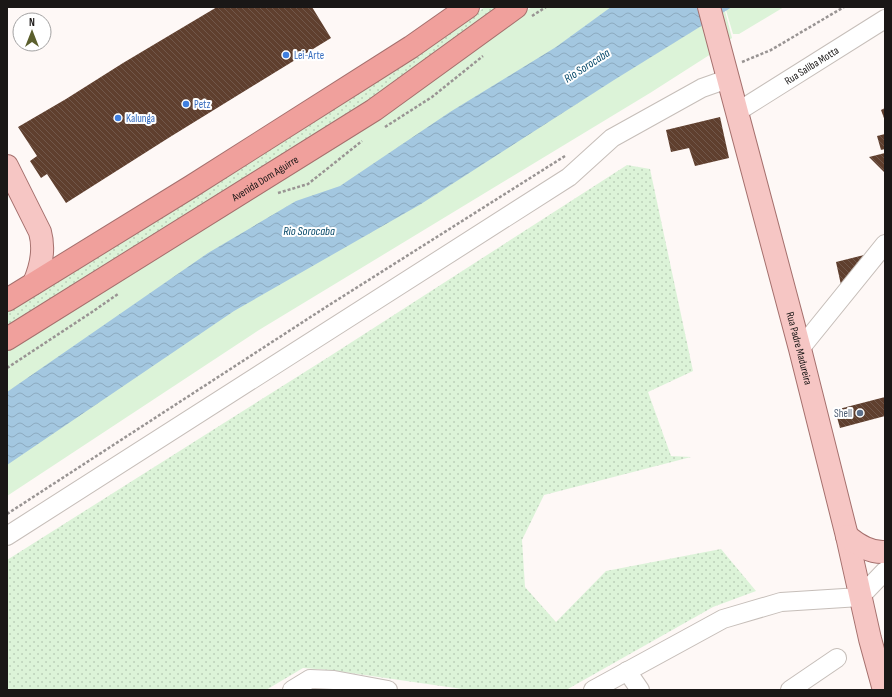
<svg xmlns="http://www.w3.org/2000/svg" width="892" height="697" viewBox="0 0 892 697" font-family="'Sofia Sans Condensed',sans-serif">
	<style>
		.grass { fill: url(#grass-dots) }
		.green { fill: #dcf3d8 }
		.water { fill: url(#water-waves) }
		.building { fill: url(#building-back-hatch) }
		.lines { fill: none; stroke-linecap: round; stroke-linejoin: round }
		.minor-casing { stroke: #c6beb9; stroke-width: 20 }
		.major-casing { stroke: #a5706d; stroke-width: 24 }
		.highway-casing { stroke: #a5706d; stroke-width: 24 }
		.path { stroke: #999493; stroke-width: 2.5; stroke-dasharray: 3 2; stroke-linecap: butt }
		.minor { stroke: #fff; stroke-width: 18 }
		.major { stroke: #f6c6c4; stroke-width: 22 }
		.highway { stroke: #f0a09c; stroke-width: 22 }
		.shop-dot { fill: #3f7fe0; stroke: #fff; stroke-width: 1.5 }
		.service-dot { fill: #5c6f8a; stroke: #fff; stroke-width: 1.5 }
		.labels { text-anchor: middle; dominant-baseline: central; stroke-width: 4; stroke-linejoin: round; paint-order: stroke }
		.shop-label { font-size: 11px; fill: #366cbe; stroke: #fff; text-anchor: start }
		.street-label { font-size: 11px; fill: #1a1716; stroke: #fff }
		.service-label { font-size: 11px; fill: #4e5e75; stroke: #fff; text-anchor: end }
		.water-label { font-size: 12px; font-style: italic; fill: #044768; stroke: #fff }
	</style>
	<defs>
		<pattern id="grass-dots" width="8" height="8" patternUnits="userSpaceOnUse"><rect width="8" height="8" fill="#dcf3d8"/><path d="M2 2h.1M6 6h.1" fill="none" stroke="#bcd0b9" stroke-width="1.8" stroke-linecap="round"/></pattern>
		<pattern id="water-waves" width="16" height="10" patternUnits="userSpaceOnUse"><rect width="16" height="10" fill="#a3c7e0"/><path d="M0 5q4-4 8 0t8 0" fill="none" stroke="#8caabf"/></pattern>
		<pattern id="building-back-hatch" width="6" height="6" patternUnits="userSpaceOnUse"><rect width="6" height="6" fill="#5f3f2e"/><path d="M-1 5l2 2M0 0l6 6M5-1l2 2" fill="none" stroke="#71574a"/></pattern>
	</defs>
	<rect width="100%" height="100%" fill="#fef8f6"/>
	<path class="grass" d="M485,7h14l-145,106 -347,214v-16l398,-248z
		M627,165l23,4 43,202 -45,21 23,64 20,1 -147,38 -22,45 3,47 31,35 50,-51 115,-22 35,42 -43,16 -147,83h-97l-139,-20 -27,-2 -37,22h-259v-130l320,-202z"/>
	<path class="green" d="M532,7h192l8,31 -21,16 -61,39 -391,237 -252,166v-149l435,-275z
		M725,7h59l-45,27h-6z"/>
	<path class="water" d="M611,7h121l-118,73 -193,124 -187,107 -227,154v-73l201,-139 88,-52 44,-15 110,-74 106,-65z"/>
	<path class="building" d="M217,7h95l19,31 -161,99 -104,66 -19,-29 -6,4 -11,-17 7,-5 -19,-29 48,-28 57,-36z
		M885,108v13l-4,-11z
		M720,117l9,41 -34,8 -6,-18 -18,4 -5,-22z
		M885,134v15l-4,1 -4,-14z
		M885,153v20l-16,-16z
		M864,255l-23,30 -5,-23z
		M885,397v19l-45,12 -5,-18z"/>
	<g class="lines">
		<g class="minor-casing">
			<g id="minor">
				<path id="s1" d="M737,112l148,-93"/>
				<path d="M800,349l85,-105"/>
				<path d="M7,536l562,-359 43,-39 90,-50 17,-6 10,-1"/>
				<path d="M627,671l13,19"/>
				<path d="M292,690l18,-11 24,1 54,10"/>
				<path d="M593,690l130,-71 58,-17 79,-5 25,-26"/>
				<path d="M790,690l47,-32"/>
			</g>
		</g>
		<g class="major-casing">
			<g id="major">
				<path id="s2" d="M709,7l91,342 47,187 23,103 14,51"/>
				<path d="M7,166l33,66c5,18 1,35 -6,51"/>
				<path d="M847,536c11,9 23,17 38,16"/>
			</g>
		</g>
		<g class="highway-casing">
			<g id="highway">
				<path d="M7,300l185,-114 219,-139 57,-40"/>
				<path id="s3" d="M7,339l367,-229 142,-103"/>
			</g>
		</g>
		<path class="path" d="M532,16l14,-9
			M742,62l29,-12 73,-43
			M385,127l47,-30 51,-41
			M278,193l30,-9 54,-43
			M7,368l85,-56 26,-18
			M7,514l319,-207 239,-151"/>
		<use href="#minor" class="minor"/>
		<use href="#major" class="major"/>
		<use href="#highway" class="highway"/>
	</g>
	<g class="shop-dot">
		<circle cx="286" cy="55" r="4"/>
		<circle cx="186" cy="104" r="4"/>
		<circle cx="118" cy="118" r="4"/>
	</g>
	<circle class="service-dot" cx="860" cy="413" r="4"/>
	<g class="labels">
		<g class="shop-label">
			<text x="294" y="55">Lei-Arte</text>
			<text x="194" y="104">Petz</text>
			<text x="126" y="118">Kalunga</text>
		</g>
		<g class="street-label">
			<text stroke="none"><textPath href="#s1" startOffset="88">Rua Saliba Motta</textPath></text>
			<text stroke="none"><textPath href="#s3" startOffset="304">Avenida Dom Aguirre</textPath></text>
			<text stroke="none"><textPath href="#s2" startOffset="353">Rua Padre Madureira</textPath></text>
		</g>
		<g class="service-label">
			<text x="852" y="413">Shell</text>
		</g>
		<g class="water-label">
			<text transform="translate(587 66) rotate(-33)">Rio Sorocaba</text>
			<text x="309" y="231">Rio Sorocaba</text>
		</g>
	</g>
	<rect width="892" height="697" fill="none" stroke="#1a1716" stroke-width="16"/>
	<g transform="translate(32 32)"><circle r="19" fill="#ffffff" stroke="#a3a2a2"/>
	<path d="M0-3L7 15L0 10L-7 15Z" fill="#5b5f2d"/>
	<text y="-6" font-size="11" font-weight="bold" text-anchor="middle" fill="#1a1716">N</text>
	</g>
</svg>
